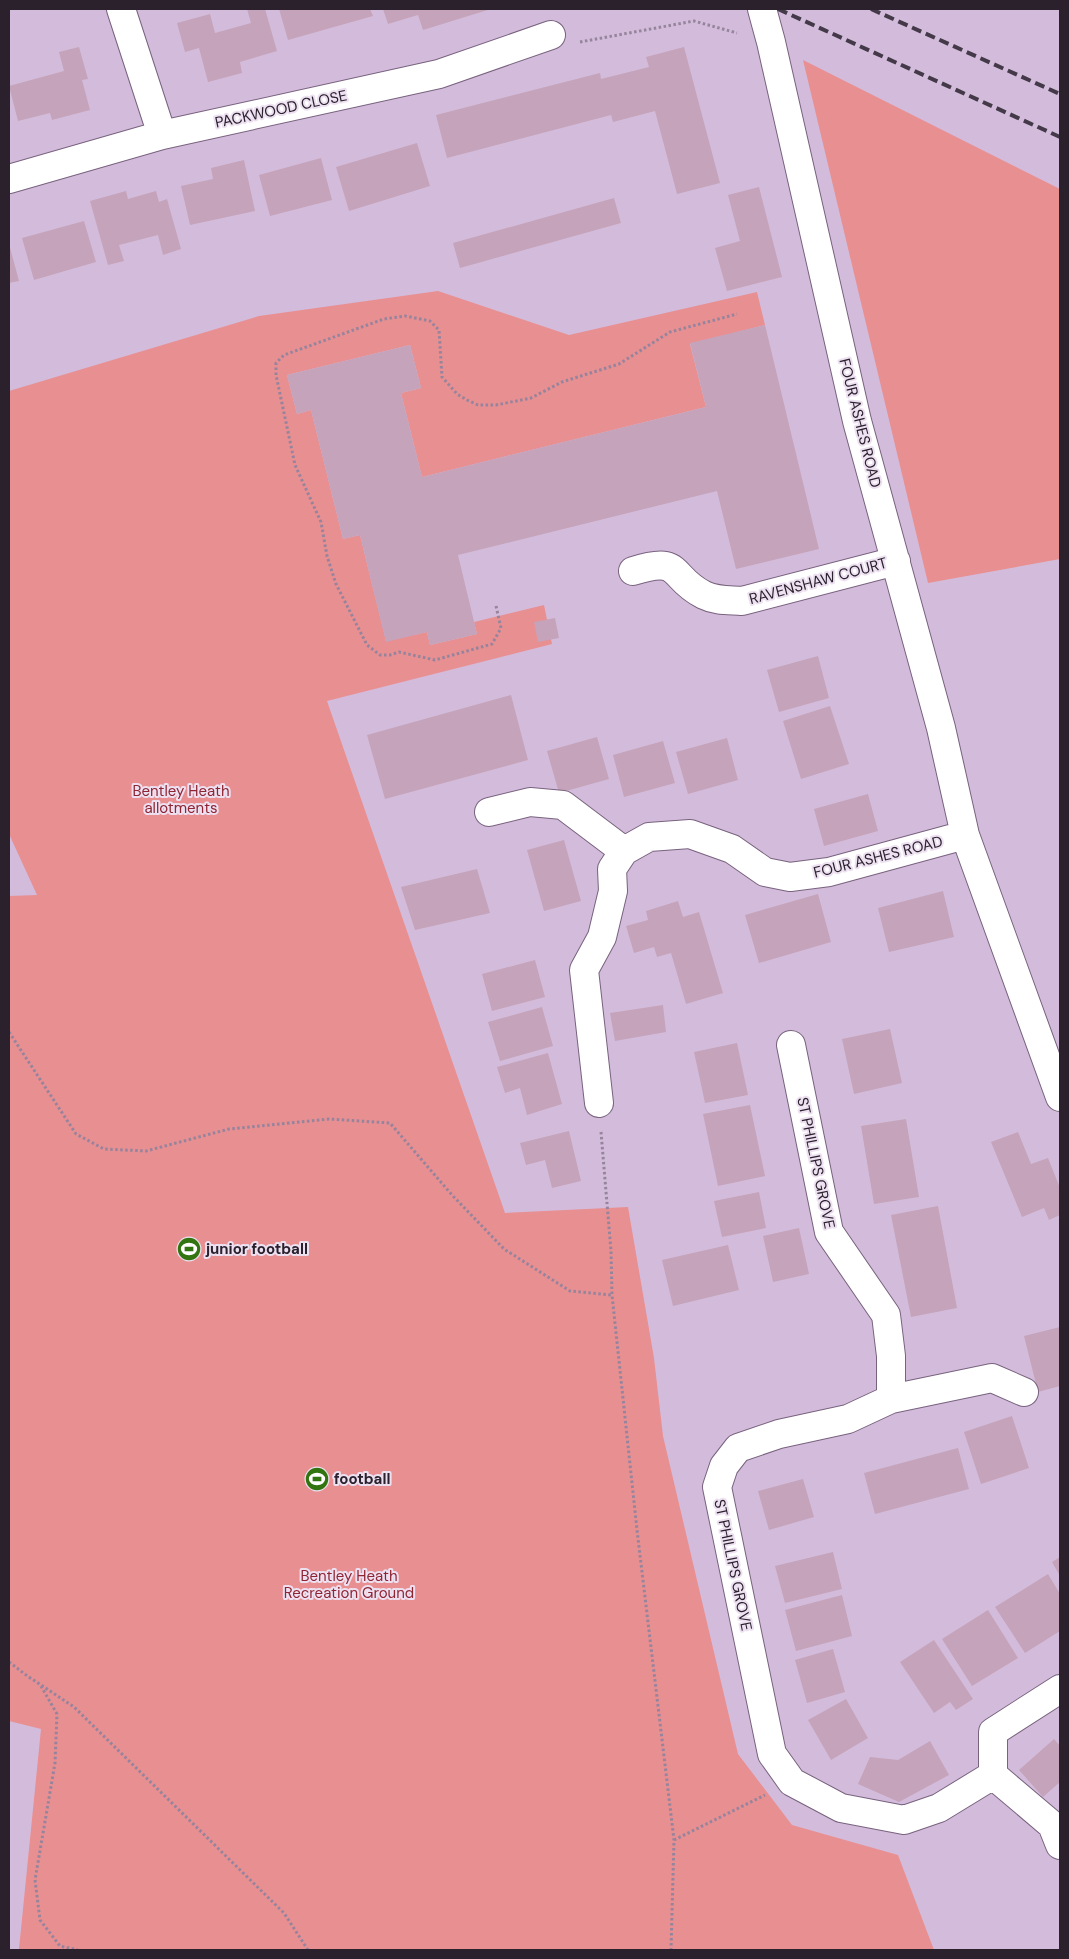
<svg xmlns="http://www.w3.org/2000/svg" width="1069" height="1959" viewBox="0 0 1069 1959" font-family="'DM Sans',sans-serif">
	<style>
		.green { fill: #e88f92 }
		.building { fill: #c5a3ba }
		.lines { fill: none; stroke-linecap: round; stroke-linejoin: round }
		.minor-casing { stroke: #78627e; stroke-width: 30 }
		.path { stroke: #96849c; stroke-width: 3; stroke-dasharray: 2.5 2.5; stroke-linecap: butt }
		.minor { stroke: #fff; stroke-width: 28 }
		.rail { stroke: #443948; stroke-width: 4; stroke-dasharray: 10 5; stroke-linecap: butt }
		.labels { text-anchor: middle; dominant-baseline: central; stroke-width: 4; stroke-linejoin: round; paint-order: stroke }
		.street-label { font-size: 15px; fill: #2a212d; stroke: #ede1f1 }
		.park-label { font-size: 15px; fill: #8f2433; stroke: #ede1f1 }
		.poi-label { font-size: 15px; font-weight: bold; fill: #2a212d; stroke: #ede1f1; text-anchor: start }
	</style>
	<rect width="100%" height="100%" fill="#d3bcdb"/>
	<path class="green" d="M803,60l257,129v370l-132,24z
		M438,291l131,44 188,-43 8,33 -75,19 16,63 -284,70 -21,-84 20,-5 -11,-43 -123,30 10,39 14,-4 32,129 17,-4 26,106 41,-9 3,13 47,-11 -3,-12 70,-17 8,39 -225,57 178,512 123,-6 26,151 9,78 75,318 54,71 106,30 36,95 -915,-1 22,-220 -32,-8v-825l28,-1 -28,-61v-443l250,-75z"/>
	<path class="building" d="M247,9h18l12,42 -37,11 2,11 -34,9 -9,-34 -14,4 -8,-29 33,-9 5,19 36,-10z
		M279,9h91l3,7 -85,24z
		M383,9h108l-68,21 -5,-15 -30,9z
		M79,47l9,32 -6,1 8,30 -38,10 -2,-7 -32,8 -9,-35 55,-15 -5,-19z
		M684,47l36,136 -43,11 -22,-83 -42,11 -2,-7 -164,43 -11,-43 164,-42 1,6 48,-12 -3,-10z
		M417,143l13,43 -81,25 -13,-44z
		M321,158l11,42 -62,16 -11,-41z
		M244,160l11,51 -65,14 -9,-39 32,-7 -2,-11z
		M759,187l23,90 -55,14 -12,-43 25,-7 -12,-46z
		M126,191l2,8 28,-8 3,11 8,-3 14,50 -18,6 -5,-20 -39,10 5,16 -16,4 -18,-64z
		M614,198l7,25 -161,45 -7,-25z
		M84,221l12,41 -62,18 -12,-42z
		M9,244l10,37 -10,2z
		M765,325l54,224 -83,20 -19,-78 -259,64 19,79 -47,11 -3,-13 -41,10 -26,-107 -17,4 -32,-129 -14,4 -10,-39 123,-30 11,43 -20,5 21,84 284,-70 -16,-64z
		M555,618l4,20 -21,4 -4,-20z
		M818,656l11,42 -50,14 -12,-42z
		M511,695l17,65 -143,39 -18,-64z
		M830,706l19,58 -48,15 -18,-58z
		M597,737l12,42 -50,14 -12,-42z
		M727,738l11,42 -50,14 -12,-42z
		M663,741l12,42 -51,14 -11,-42z
		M868,794l10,37 -54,15 -10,-37z
		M564,840l17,61 -37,10 -17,-61z
		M477,869l13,44 -75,17 -14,-43z
		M943,891l11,46 -65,15 -11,-44z
		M818,894l13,48 -72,21 -14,-48z
		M678,901l5,16 16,-5 24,81 -37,11 -15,-51 -14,4 -3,-10 -20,6 -8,-27 22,-6 -2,-9z
		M535,960l10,37 -53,14 -10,-37z
		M663,1005l3,27 -51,9 -5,-28z
		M542,1007l11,39 -53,15 -12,-39z
		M890,1029l12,54 -48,11 -12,-55z
		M737,1043l11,52 -43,8 -11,-51z
		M548,1053l14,51 -35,11 -7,-27 -15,5 -8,-26z
		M750,1105l15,71 -47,10 -15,-72z
		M906,1119l13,78 -45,7 -13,-78z
		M569,1131l12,50 -29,7 -7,-28 -19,5 -6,-22z
		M1018,1132l13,32 17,-6 12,30v27l-11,5 -5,-12 -22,9 -31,-75z
		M759,1192l7,36 -44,9 -8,-36z
		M938,1206l19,102 -46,9 -20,-102z
		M799,1228l10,46 -36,8 -10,-46z
		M728,1245l11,45 -66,16 -11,-46z
		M1060,1327v59l-22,6 -14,-56z
		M1012,1416l17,52 -48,16 -17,-52z
		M958,1448l11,41 -94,25 -11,-41z
		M803,1479l11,38 -45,13 -11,-39z
		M833,1552l9,37 -57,14 -10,-37z
		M1060,1557v19l-8,-14z
		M1048,1574l12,20v37l-35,22 -30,-46z
		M842,1595l10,41 -56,15 -11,-41z
		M988,1610l30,48 -46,28 -30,-47z
		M934,1640l39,59 -17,11 -6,-8 -16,11 -34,-51z
		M833,1649l12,43 -38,11 -12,-43z
		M846,1699l22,39 -37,22 -23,-40z
		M1054,1739l6,7v36l-17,15 -24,-27z
		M930,1741l19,34 -50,27 -41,-18 12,-27 28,3z"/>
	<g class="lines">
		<g class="minor-casing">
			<path id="minor" d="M121,9l41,126
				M762,9l9,33 86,379 84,307 24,107 95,262
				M9,179l153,-44 277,-61 112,-39
				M633,571c51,-16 35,6 71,24 12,6 25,5 38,6l154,-40
				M489,812l41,-10 33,3 61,46
				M791,1045l38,187 57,83 5,41v43l-43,20 -69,15 -41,14 -14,18 -7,21 55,267 20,28 49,26 63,12 35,-12 54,-33v-43l67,-43
				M599,1103l-15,-133 18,-33 11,-46 -1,-22 12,-18 25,-14 41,-3 42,15 33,23 25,5 39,-5 136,-37
				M891,1399l101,-21 32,14
				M993,1775l59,50 8,20"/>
		</g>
		<path class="path" d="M580,42l114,-21 43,12
			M496,606l5,22 -9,16 -57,16 -36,-8 -9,3h-10l-13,-10 -31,-61 -9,-28 -6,-34 -26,-57 -19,-90v-12l8,-8 100,-36 21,-3 25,5 9,9 3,47 15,17 10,6 11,5h18l35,-7 31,-16 57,-18 51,-32 67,-18
			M9,1032l67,102 28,15 42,2 83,-22 100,-10 61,4 62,72 52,54 66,42 42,4
			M601,1132l10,119 1,44 25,235 37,310 -3,110
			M9,1662l21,16
			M29,1677l45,30 210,206 24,37
			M41,1686l16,28 -2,49 -20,117 5,40 20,26 18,4
			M674,1840l91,-45"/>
		<use href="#minor" class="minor"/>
		<path class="rail" d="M778,9l282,128
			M871,9l189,85"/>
	</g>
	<defs>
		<g id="stadium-disc" transform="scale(1.25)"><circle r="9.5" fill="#327410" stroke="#ede1f1"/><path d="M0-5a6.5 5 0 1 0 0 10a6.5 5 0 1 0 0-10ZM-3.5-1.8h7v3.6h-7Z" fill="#fff"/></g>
	</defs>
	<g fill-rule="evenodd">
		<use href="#stadium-disc" x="189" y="1249"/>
		<use href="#stadium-disc" x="317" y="1479"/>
	</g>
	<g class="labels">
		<g class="street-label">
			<text transform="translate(281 109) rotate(-12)">PACKWOOD CLOSE</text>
			<text transform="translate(860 423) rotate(76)">FOUR ASHES ROAD</text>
			<text transform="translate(818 581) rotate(-15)">RAVENSHAW COURT</text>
			<text transform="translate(878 857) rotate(-14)">FOUR ASHES ROAD</text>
			<text transform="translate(816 1163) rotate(78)">ST PHILLIPS GROVE</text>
			<text transform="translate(733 1565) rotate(78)">ST PHILLIPS GROVE</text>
		</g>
		<g class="park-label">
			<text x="181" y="791">Bentley Heath<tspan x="181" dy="17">allotments</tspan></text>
			<text x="349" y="1576">Bentley Heath<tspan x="349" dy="17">Recreation Ground</tspan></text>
		</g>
		<g class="poi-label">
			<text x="206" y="1249">junior football</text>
			<text x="334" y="1479">football</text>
		</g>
	</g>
	<rect width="1069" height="1959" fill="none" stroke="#2a212d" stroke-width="20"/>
</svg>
